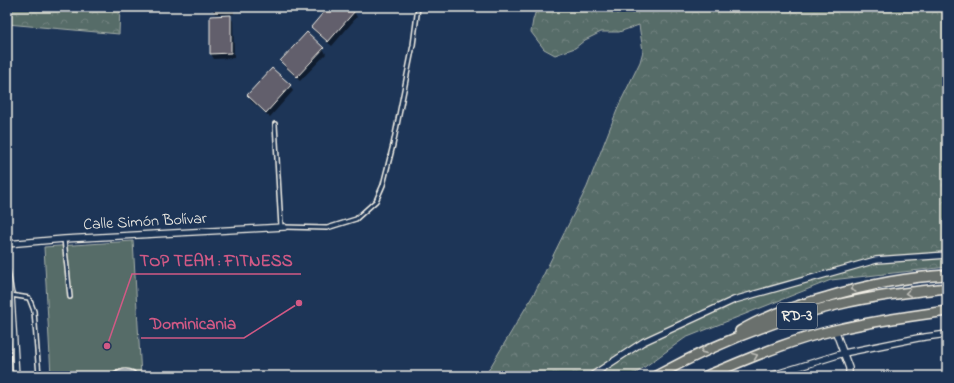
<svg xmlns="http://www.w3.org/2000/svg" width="954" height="383" viewBox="0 0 954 383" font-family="'Indie Flower',sans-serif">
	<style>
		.forest { fill: url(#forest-crowns); stroke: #a5aea8 }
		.garden { fill: #566c68; stroke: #a5aea8 }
		.shadow { fill: #0007 }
		.building { fill: #625f6c; stroke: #f4f1e8 }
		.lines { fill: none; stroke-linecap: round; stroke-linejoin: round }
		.service-casing { stroke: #f4f1e8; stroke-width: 6 }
		.minor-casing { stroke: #f4f1e8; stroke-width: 8 }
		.trunk-casing { stroke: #f4f1e8; stroke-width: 12 }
		.service { stroke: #1d3557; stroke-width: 3 }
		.minor { stroke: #1d3557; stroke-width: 5.5 }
		.trunk { stroke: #6b706d; stroke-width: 9 }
		.oneway { stroke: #bdbdb7 }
		.labels { text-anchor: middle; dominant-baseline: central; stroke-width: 3; stroke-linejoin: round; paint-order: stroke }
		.shield { fill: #1d3557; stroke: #b4b9bc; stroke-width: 1 }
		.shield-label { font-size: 15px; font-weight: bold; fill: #f4f1e8 }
		.street-label { font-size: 16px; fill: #f4f1e8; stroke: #1d3557 }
		.leader { fill: none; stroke: #d15985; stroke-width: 1.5 }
		.callout-dot { fill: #d15985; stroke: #1d3557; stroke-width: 1.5 }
		.callout-label { font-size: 17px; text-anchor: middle; font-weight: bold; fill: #d15985; stroke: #1d3557; stroke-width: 3; stroke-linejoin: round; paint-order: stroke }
	</style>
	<defs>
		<pattern id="forest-crowns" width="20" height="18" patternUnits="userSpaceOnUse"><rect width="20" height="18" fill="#566c68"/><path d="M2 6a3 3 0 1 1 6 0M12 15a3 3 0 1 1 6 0" fill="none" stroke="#6f817e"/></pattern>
	</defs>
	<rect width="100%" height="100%" fill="#1d3557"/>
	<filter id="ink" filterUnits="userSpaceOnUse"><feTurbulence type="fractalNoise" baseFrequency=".025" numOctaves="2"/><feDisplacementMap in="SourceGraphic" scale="8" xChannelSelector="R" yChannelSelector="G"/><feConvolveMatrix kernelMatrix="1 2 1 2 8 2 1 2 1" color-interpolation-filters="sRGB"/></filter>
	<g filter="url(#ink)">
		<path class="forest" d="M7,7h113l-1,27 -112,-10z
			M537,7h410v260l-116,13 -146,58 -53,38h-147l50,-84 52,-105 32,-82 21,-43 3,-11 -4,-26 -20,7h-18l-16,8 -10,8 -20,7 -11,-6 -13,-17 2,-12z"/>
		<path class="garden" d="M133,241l8,135h-90l-7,-129z"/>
		<path class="shadow" d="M212,7h22v7h-19z
			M329,7h20l5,5 3,5 -25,29 -17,-14 -3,-5z
			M230,16l3,5 1,37 -20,1 -3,-5z
			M323,48l3,6 -26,27 -16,-15 -3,-5z
			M272,69l18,17 3,5 -23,26 -19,-16 -2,-5z"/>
		<path class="building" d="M211,7h20v2h-20z
			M328,7h22l5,4 -27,31 -17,-15z
			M231,15v38l-21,1v-38z
			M307,32l17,16 -27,29 -17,-16z
			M272,68l19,17 -25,28 -19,-18z"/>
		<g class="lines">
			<g class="service-casing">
				<path id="service" d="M275,124l6,103
					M284,227l43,1 29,-9 20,-18 7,-16 10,-40 20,-100 5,-38
					M64,239l6,58
					M11,295l18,3 5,13 5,65
					M114,376c5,-5 13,-6 19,-3l1,3"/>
			</g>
			<g class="minor-casing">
				<path id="minor" d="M7,244l57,-5 220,-12
					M7,272l4,23 5,81
					M835,330l14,38v8
					M591,376l52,-34 91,-42 142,-40 71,-5
					M770,376l74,-23 74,-15 29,-4"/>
			</g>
			<g class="trunk-casing">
				<path id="trunk" d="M740,331c27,-16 57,-26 87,-34 40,-12 79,-20 120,-22
					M656,376c57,-31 117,-56 180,-71 37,-9 74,-13 111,-17
					M706,376c42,-17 84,-36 129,-46 37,-9 75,-14 112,-19"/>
			</g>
			<use href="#service" class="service"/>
			<use href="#minor" class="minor"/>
			<use href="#trunk" class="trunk"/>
		</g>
		<defs><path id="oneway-chevron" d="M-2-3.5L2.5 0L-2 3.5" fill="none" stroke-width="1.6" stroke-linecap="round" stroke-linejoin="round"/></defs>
		<g class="oneway">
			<use href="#oneway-chevron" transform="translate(853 289) rotate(166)"/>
			<use href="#oneway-chevron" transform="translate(908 293) rotate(173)"/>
			<use href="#oneway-chevron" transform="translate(703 351) rotate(156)"/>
			<use href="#oneway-chevron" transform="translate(755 356) rotate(-22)"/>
		</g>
	</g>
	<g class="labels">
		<rect class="shield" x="777" y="303" width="40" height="26" rx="3"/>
		<g class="shield-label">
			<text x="797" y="316">RD-3</text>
		</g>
		<g class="street-label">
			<text transform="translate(145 222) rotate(-3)">Calle Simón Bolívar</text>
		</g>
	</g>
	<path class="leader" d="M107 346L132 274H301M299 303L244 338H141"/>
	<g class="callout-dot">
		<circle cx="107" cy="346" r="4"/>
		<circle cx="299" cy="303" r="4"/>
	</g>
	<g class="callout-label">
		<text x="216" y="266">TOP TEAM : FITNESS</text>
		<text x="193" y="329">Dominicania</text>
	</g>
	<rect width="954" height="383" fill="none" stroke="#1d3557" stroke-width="24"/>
	<rect x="12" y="12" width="930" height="359" fill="none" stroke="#f4f1e8" stroke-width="1.5" filter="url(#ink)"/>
</svg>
